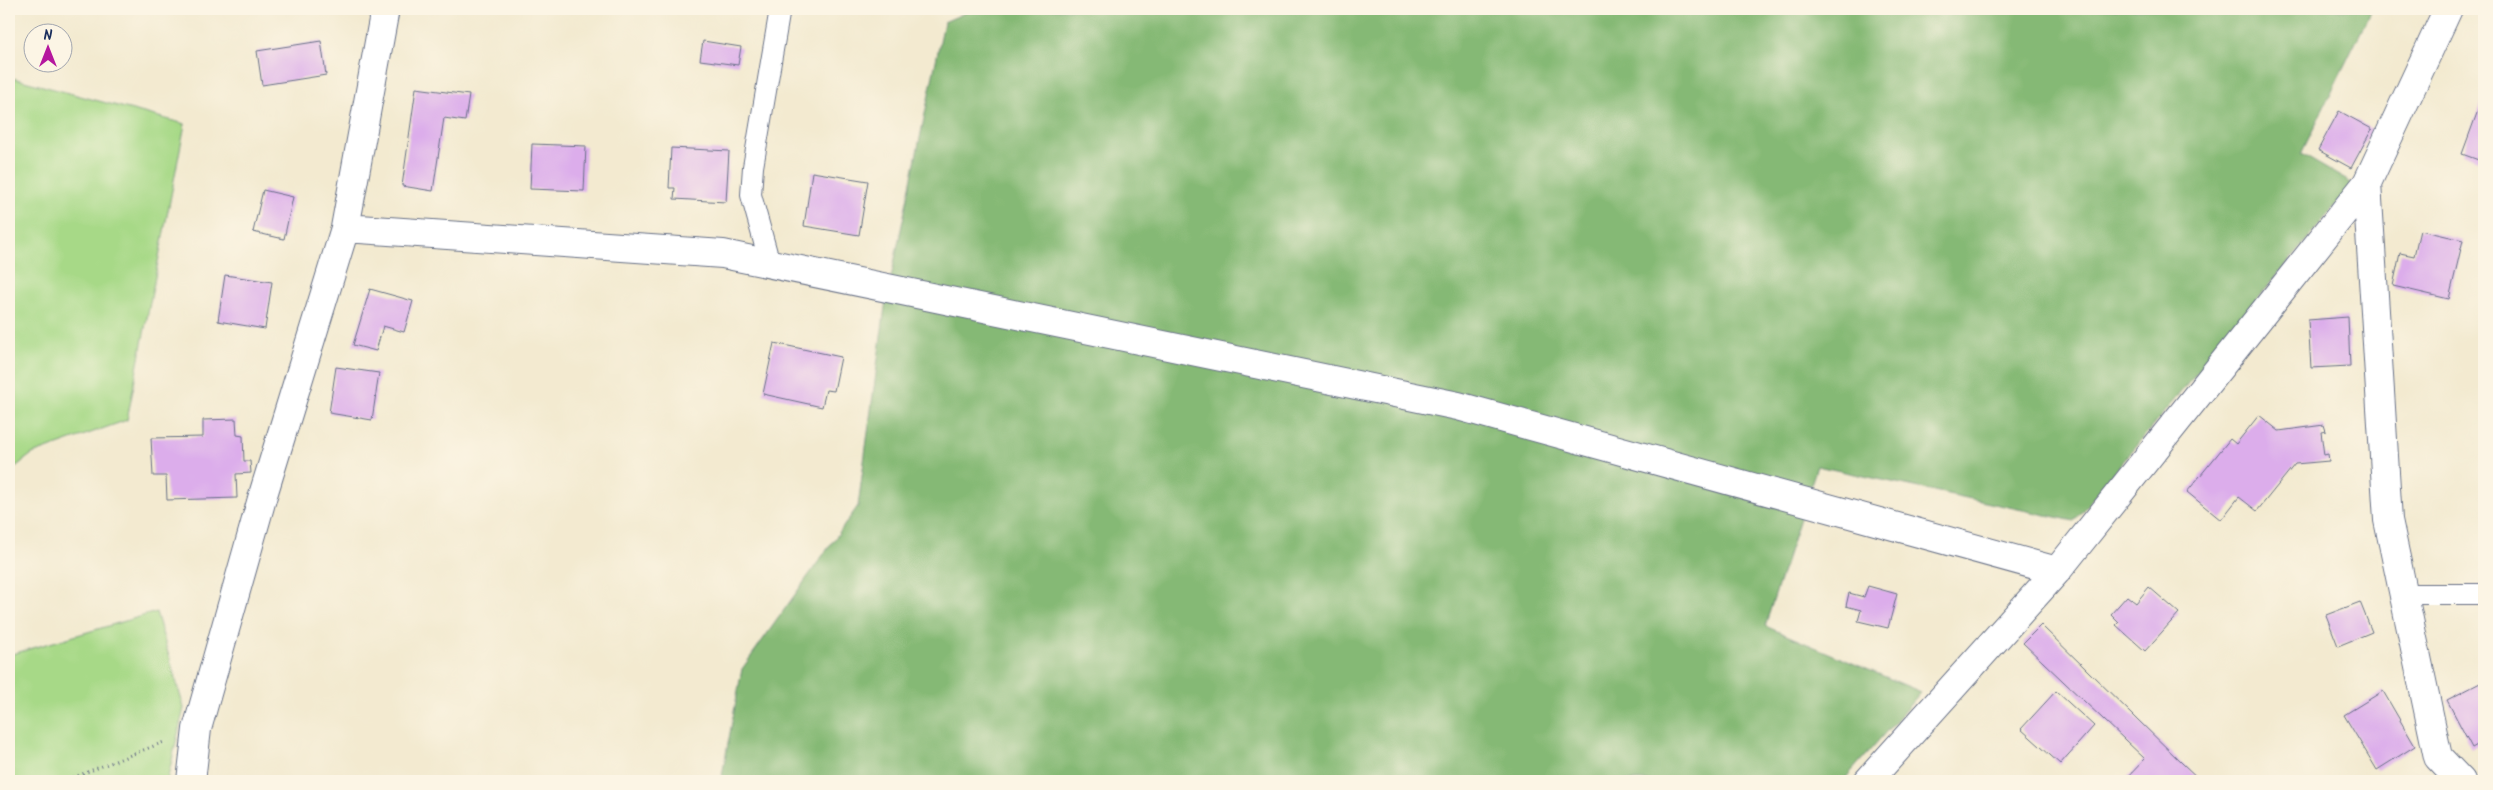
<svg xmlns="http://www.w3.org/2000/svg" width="2493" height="790" viewBox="0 0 2493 790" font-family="Kalam,sans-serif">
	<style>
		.green { fill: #a7d987; stroke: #618472 }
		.forest { fill: #85b974; stroke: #507469 }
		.building { fill: #dcadeb }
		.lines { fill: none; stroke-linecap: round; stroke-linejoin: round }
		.lane-casing { stroke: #677086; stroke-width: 22 }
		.street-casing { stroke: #677086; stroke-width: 30 }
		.path { stroke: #677086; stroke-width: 3; stroke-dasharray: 1 4; stroke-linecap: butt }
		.lane { stroke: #fff; stroke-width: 20 }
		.street { stroke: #fff; stroke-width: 28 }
	</style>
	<rect width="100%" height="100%" fill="#fcf5e5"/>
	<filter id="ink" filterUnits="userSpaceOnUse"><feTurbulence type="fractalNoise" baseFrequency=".02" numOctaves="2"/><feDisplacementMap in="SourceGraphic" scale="10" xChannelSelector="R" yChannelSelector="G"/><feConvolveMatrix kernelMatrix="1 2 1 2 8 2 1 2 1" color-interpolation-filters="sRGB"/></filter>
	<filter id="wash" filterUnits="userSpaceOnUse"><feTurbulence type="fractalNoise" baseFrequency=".0096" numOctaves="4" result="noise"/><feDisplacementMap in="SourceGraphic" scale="20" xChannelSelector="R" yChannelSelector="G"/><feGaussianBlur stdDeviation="1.12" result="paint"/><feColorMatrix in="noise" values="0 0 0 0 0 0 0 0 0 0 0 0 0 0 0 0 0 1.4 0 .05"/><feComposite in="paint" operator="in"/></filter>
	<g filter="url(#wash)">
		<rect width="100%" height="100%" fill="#f3ead0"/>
		<path class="green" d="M9,77l176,47 -58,296 -95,34 -23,18z
			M156,612l28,96 -17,73h-158v-126z"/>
		<path class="forest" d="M974,9h1398l-71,145 52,30 -279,337 -257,-55 -52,160 156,66 -78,89h-1122l21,-112 116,-163 27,-199 59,-285z"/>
		<g id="blocks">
			<path class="building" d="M321,41l5,34 -64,10 -5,-34z
				M703,41l38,6 -3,18 -38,-5z
				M416,88l53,7 -4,26 -21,-3 -11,73 -31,-5z
				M2484,94v68l-22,-8z
				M2339,111l33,18 -21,39 -33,-18z
				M532,144l54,2 -2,45 -54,-2z
				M671,148l58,3 -3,51 -52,-3 1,-11h-6z
				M812,172l56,9 -9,54 -55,-9z
				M263,190l30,7 -9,42 -31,-7z
				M2420,230l43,10 -14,59 -56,-13 7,-33 14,3z
				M225,275l47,7 -7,47 -47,-8z
				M370,289l43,12 -9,31 -21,-6 -7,25 -23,-6z
				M2348,317l2,49 -39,2 -3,-48z
				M774,343l67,14 -7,34 -8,-1 -4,17 -59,-13z
				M336,367l43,6 -7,47 -43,-7z
				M2259,415l20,16 45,-6 2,6 -5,1 3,23 4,-1 1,7 -34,3 -38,47 -18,-14 -18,23 -34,-28 43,-53 6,5z
				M236,419l1,16 6,1 1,25h6l1,12 -15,1 1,24 -70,2 -1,-24h-13l-2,-38 52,-1v-17z
				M1868,586l29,8 -9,34 -30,-7 3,-11 -15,-4 3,-13 15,4z
				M2149,587l30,26 -34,38 -29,-26 3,-3 -8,-8 16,-18 9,7z
				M2360,602l12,30 -34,14 -12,-31z
				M2041,625l141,138 19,18h-77l21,-22 -122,-116z
				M2484,681v60l-12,7 -25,-48z
				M2056,691l38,35 -34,38 -39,-35z
				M2383,691l32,55 -38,24 -33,-55z"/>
		</g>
	</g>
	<g filter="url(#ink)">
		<use href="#blocks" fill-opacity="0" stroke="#677086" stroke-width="1"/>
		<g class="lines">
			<g class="lane-casing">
				<path id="lane" d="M770,264l-19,-69 2,-28 27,-158
					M2403,594h81"/>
			</g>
			<g class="street-casing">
				<path id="street" d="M385,9l-40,219 378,26 735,152 599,165
					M2367,183l21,337 50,237 23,24
					M191,781l6,-52 66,-234 82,-267
					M1868,781l189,-210 310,-388 81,-174"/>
			</g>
			<path class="path" d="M64,781l100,-39"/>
			<use href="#lane" class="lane"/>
			<use href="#street" class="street"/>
		</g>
	</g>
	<rect width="2493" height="790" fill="none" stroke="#fcf5e5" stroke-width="30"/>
	<g transform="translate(48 48)"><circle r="24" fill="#fcf5e5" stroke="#a2a6af"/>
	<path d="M0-4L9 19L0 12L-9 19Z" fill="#b5179e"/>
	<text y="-8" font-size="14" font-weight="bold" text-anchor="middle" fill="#1b2f5e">N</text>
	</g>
</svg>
